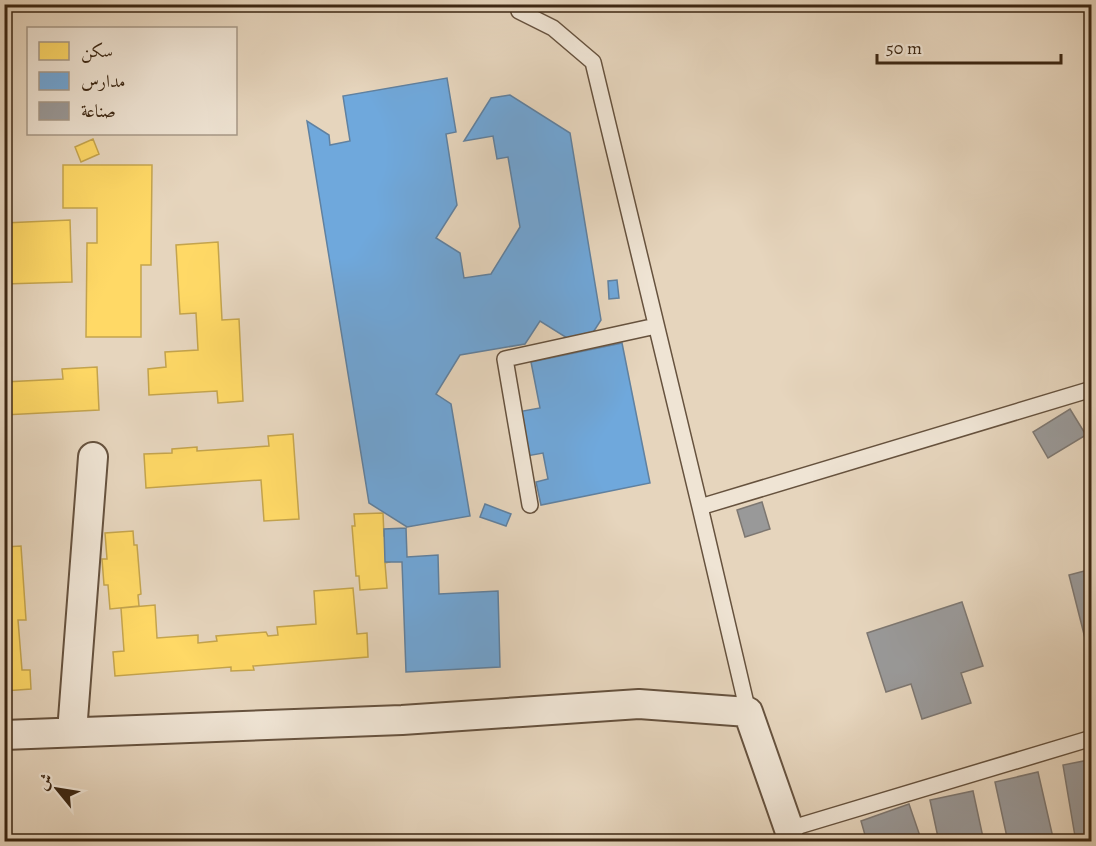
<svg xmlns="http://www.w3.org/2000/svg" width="1096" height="846" viewBox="0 0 1096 846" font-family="Alegreya,Amiri,serif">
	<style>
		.homes { fill: #ffd966; stroke: #c4a44d; stroke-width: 1.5 }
		.schools { fill: #6fa8dc; stroke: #6081a0; stroke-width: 1.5 }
		.industry { fill: #999; stroke: #7d7771; stroke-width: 1.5 }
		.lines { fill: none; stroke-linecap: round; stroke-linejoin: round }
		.lane-casing { stroke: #66523e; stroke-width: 18 }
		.street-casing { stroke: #66523e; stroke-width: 32 }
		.lane { stroke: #efe4d4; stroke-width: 15 }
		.street { stroke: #efe4d4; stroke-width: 28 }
	</style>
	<rect width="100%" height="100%" fill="#e6d5bd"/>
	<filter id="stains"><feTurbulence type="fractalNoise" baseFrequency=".00333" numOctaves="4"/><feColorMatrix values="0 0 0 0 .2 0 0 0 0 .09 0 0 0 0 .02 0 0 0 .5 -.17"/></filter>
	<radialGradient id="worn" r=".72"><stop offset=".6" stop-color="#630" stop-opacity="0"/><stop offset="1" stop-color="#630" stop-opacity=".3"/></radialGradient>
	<path class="homes" d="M93,139l6,15 -18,8 -6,-15z
		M63,165h89l-1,100h-10v72h-55l1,-94h10v-35h-34z
		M70,220l2,62 -68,2v-61z
		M218,242l4,78 17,-1 4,82 -25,2 -1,-12 -68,4 -1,-26 18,-2 -1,-15 33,-2 -2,-37 -16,1 -4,-69z
		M97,367l2,43 -95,5v-33l59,-3 -1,-10z
		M293,434l6,85 -35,2 -3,-41 -115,8 -2,-34 28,-1v-4l25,-2v4l72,-5 -1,-10z
		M383,513l1,23h4l2,26 -5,1 2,25 -27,2 -1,-14h-3l-4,-50h3l-1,-12z
		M133,531l1,14h3l4,49 -3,1 1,11 -29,3 -2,-24h-4l-2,-26h5l-2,-26z
		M21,546l5,74h-8l4,50h8l1,19 -27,2v-144z
		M353,588l4,46 10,-1 1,24 -115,9 1,4 -23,1v-4l-116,9 -2,-24 11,-1 -3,-43 34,-3 2,33 41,-3v8l19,-2 -1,-5 50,-4 2,4 10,-1 -1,-8 39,-3 -2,-33z"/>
	<path class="schools" d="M447,78l9,54 -10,2 11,71 -21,33 24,15 4,25 27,-4 29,-47 -12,-70 -11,2 -4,-23 -29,5 27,-43 19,-3 60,38 31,187 -18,28 -43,-27 -15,23 -65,11 -24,39 15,10 19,112 -63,11 -38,-24 -62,-382 22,14 1,10 20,-4 -7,-45z
		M617,280l2,18 -10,1 -1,-18z
		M622,343l28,140 -109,22 -5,-23 12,-3 -5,-26 -22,4 -9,-44 28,-5 -9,-46z
		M485,504l26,10 -5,12 -26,-9z
		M406,528l1,29 31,-2 1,39 59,-3 2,76 -94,5 -4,-110h-17l-1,-33z"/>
	<path class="industry" d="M1070,409l16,26 -38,23 -15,-26z
		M762,502l8,27 -25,8 -8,-27z
		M1092,569v80l-4,1 -19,-75z
		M962,602l21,64 -22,7 10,30 -49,16 -11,-35 -25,8 -19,-59z
		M1089,760l3,15v67h-16l-13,-77z
		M1038,772l16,70h-46l-13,-60z
		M973,791l11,51h-45l-9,-42z
		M909,804l13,38h-55l-6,-21z"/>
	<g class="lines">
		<g class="lane-casing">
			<path id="lane" d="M518,4l1,7 34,17 40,34 107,445
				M530,505l-25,-146 151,-33
				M748,712l-48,-205 392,-118
				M789,829l303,-91"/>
		</g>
		<g class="street-casing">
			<path id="street" d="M72,732l21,-275
				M4,735l398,-15 237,-16 109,8 41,117"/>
		</g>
		<use href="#lane" class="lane"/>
		<use href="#street" class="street"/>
	</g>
	<rect width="1096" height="846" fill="none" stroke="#e6d5bd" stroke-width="24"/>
	<rect x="6" y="6" width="1084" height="834" fill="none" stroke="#3c2713" stroke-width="3"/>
	<rect x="12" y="12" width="1072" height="822" fill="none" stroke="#3c2713" stroke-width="1.5"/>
	<rect x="27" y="27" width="210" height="108" fill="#efe4d4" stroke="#a79887" stroke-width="1.5"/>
	<rect x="39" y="42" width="30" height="18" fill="#ffd966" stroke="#a79887" stroke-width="1.5"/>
	<text x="81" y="57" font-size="18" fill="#3c2713">سكن</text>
	<rect x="39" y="72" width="30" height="18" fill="#6fa8dc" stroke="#a79887" stroke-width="1.5"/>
	<text x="81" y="87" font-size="18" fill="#3c2713">مدارس</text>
	<rect x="39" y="102" width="30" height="18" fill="#999999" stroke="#a79887" stroke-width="1.5"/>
	<text x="81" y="117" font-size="18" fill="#3c2713">صناعة</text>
	<g transform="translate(57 789) rotate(300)" stroke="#efe4d4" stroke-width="4.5" paint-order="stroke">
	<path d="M0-4.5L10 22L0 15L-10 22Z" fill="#3c2713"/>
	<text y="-9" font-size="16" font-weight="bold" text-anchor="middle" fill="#3c2713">ش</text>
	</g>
	<path d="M877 54v9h184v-9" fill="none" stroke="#3c2713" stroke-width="3"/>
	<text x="886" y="54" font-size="18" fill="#3c2713" stroke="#efe4d4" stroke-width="4.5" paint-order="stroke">50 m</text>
	<rect width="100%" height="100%" filter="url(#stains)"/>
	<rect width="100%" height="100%" fill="url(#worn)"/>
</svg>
